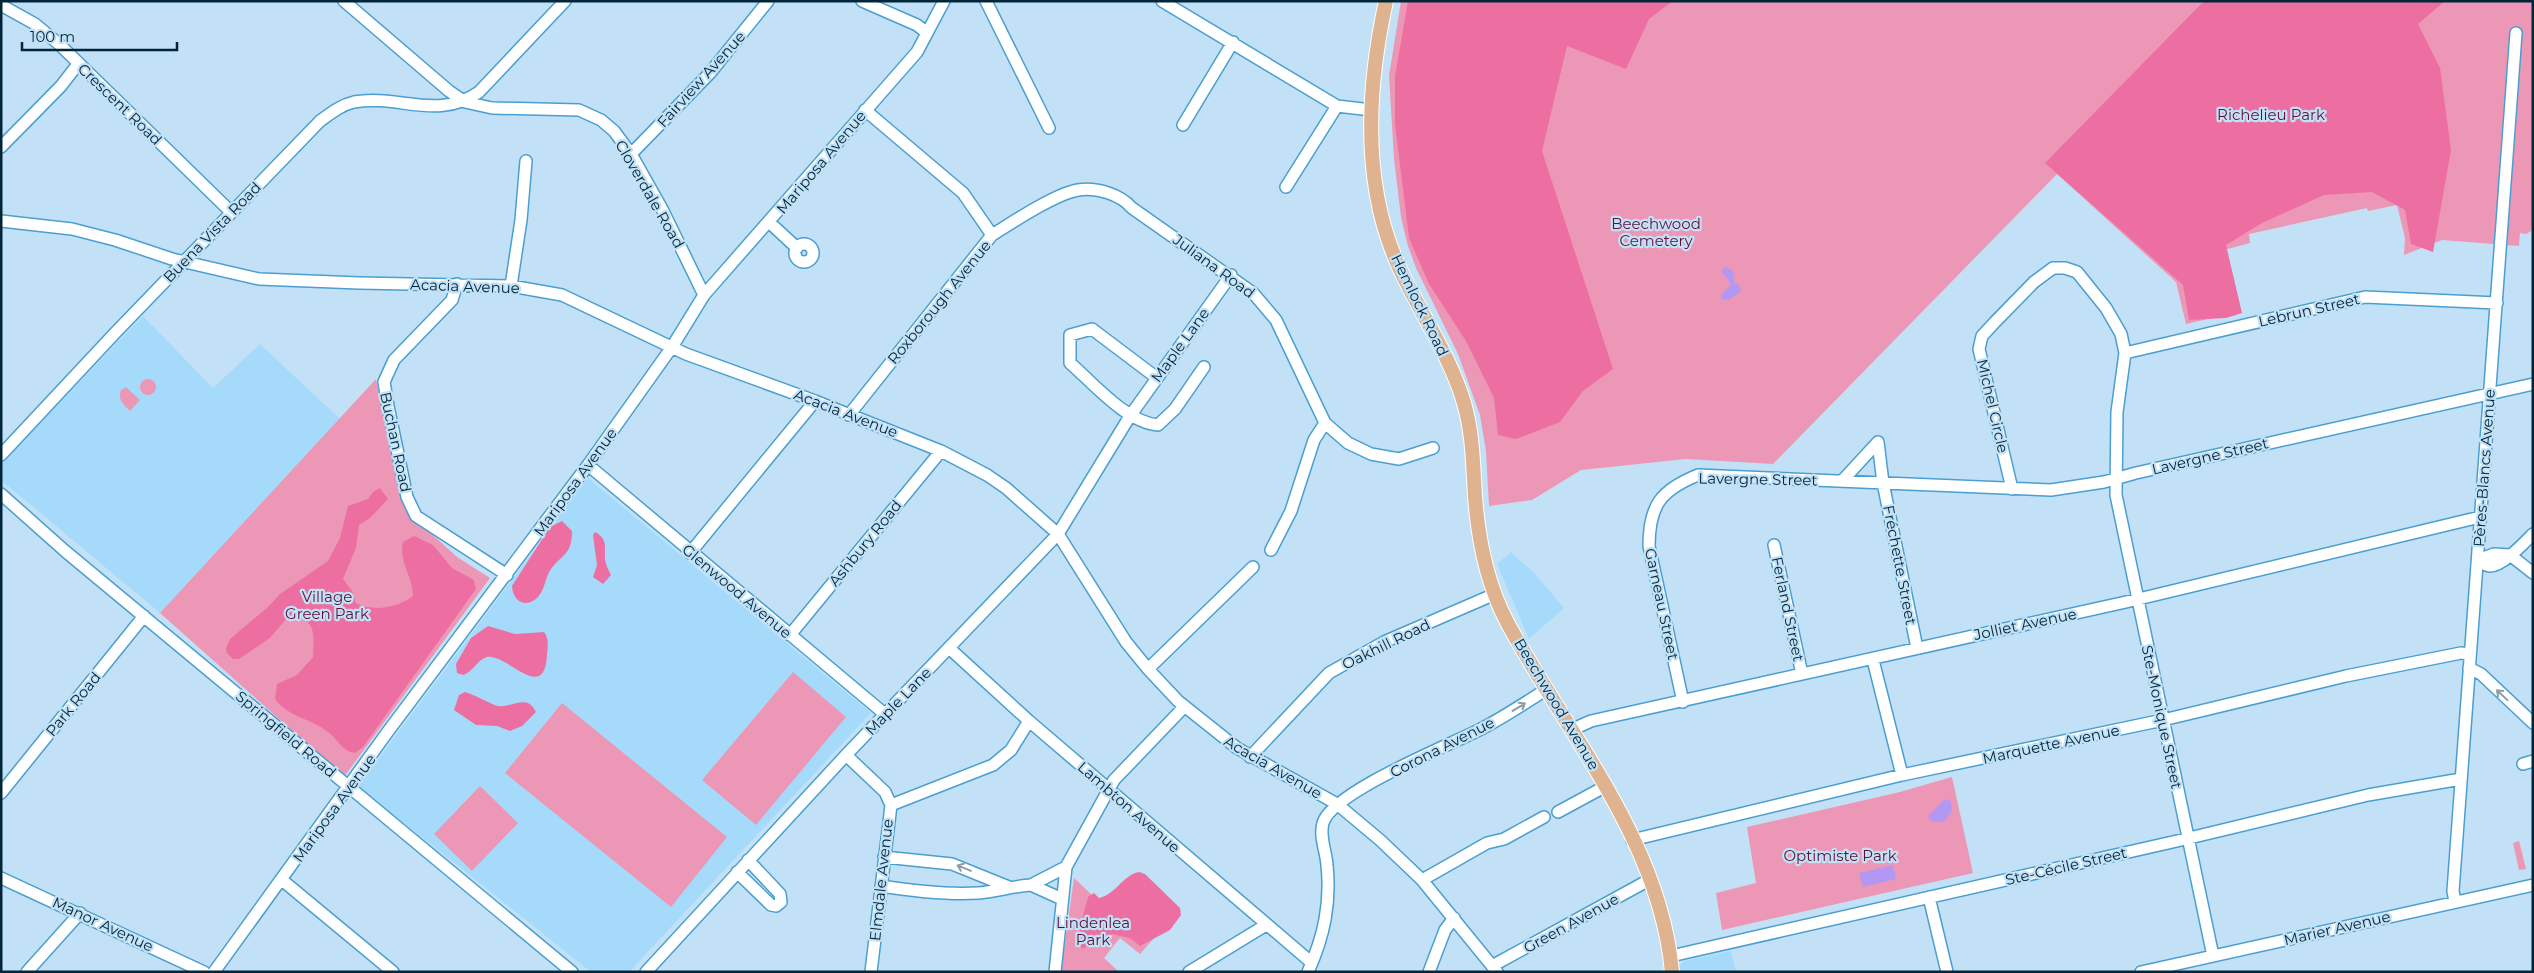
<svg xmlns="http://www.w3.org/2000/svg" width="2534" height="973" viewBox="0 0 2534 973" font-family="Montserrat,sans-serif">
	<style>
		.built { fill: #a6dafb }
		.green { fill: #ed97b6 }
		.forest { fill: #ed6fa2 }
		.water { fill: #b398f3 }
		.lines { fill: none; stroke-linecap: round; stroke-linejoin: round }
		.minor-casing { stroke: #4a9fd0; stroke-width: 14 }
		.major-casing { stroke: #fff; stroke-width: 16 }
		.minor { stroke: #fff; stroke-width: 11 }
		.major { stroke: #dfb390; stroke-width: 14 }
		.oneway { stroke: #8d9da6 }
		.labels { text-anchor: middle; dominant-baseline: central; stroke-width: 4.5; stroke-linejoin: round; paint-order: stroke }
		.street-label { font-size: 15px; fill: #012639; stroke: #c2e1f6 }
		.park-label { font-size: 15px; fill: #601037; stroke: #c2e1f6 }
	</style>
	<rect width="100%" height="100%" fill="#c2e1f6"/>
	<path class="built" d="M143,316l70,72 47,-44 80,75 -180,194 -159,-133v-17z
		M588,478l283,235 -242,259h-38l-233,-186z
		M1511,552l26,24 27,32 -35,31 -32,-75z
		M1731,951l5,21h-62l10,-11z"/>
	<path class="green" d="M1401,1h1132v229l-7,4 -6,-1 -1,13 -77,-6 -38,15 1,-17 -8,-33 -29,6 -1,-3 -118,26 1,9 -30,8 14,62 -48,11 -10,-42 -119,-108 -284,290 -87,-5 -105,11 -49,30 -43,6 -3,-55 -6,-36 -22,-61 -42,-86 -9,-25 -6,-26 -7,-58 -5,-83z
		M140 387a8 8 0 1 1 16 0a8 8 0 1 1-16 0Z
		M376,379l14,72 23,66 44,40 33,21 -146,199 -184,-164z
		M126,387l14,13 -10,11c-6,-6 -13,-12 -9,-21z
		M793,672l53,45 -90,108 -54,-45z
		M562,703l165,134 -56,70 -166,-134z
		M1952,777l21,96 -251,57 -6,-37 40,-10 -9,-56 153,-35z
		M480,786l38,37 -46,48 -38,-37z
		M2519,841l7,28 -7,1 -6,-27z
		M1074,878l37,35h65l-36,41 -20,-16 -16,20 15,14h-58z"/>
	<path class="forest" d="M1408,1h265l-24,18 -23,50 -59,-23 -25,105 71,218 -30,22 -23,31 -44,17 -18,-4 -4,-37 -28,-57 -37,-57 -20,-46 -14,-114v-48z
		M2204,1h241l-27,23 22,44 11,82 -18,102 -22,-8 -6,-34 -33,-18 -48,3 -62,28 -36,22 16,68 -16,5 -37,2 -6,-35 -138,-122z
		M380,488l8,11 -18,19 -11,7 -3,23 -13,31 9,12 4,12c18,9 41,5 57,-7 0,-19 -15,-36 -10,-54l11,-6 19,9 19,23 22,12 2,9 -113,158 -8,6c-14,-2 -16,-13 -27,-21 -16,-13 -40,-15 -53,-33l2,-15 20,-9 16,-18c1,-22 4,-42 -26,-39l-17,20 -31,21h-6l-6,-6 -1,-5 4,-9 38,-32 12,-13 48,-33 12,-23 8,-32 20,-7 5,-7z
		M562,521l10,10c0,24 -9,22 -21,38 -6,8 -6,21 -13,28 -12,12 -25,5 -26,-11l38,-59z
		M595,532c16,9 7,18 11,32 1,3 3,7 5,11l-8,9 -10,-7 4,-12 -4,-30z
		M488,626l27,8 29,-2c5,7 4,14 3,22 -2,51 -39,0 -60,3 -9,2 -14,15 -24,18l-6,-2 -1,-9 15,-26z
		M465,692c8,2 28,13 33,14 15,2 29,-13 38,6l-14,14 -12,5 -13,-5 -21,-1 -22,-15 5,-15z
		M1139,872l6,2 35,34 1,7 -11,15 -30,16 -10,-8 -18,-4 -30,15c-7,-14 3,-38 6,-52l6,-4 5,5c16,-3 24,-23 40,-26z"/>
	<path class="water" d="M1726,267l7,4 2,13 4,1 2,6 -12,9 -7,-1 -1,-4 10,-11 -10,-13z
		M1945,799l6,2 1,10 -8,11h-12l-4,-6z
		M1893,865l3,14 -33,8 -4,-14z"/>
	<g class="lines">
		<g class="minor-casing">
			<path id="minor" d="M344,1l105,90 16,11 27,6 87,2 22,10 13,11 17,23 31,55 42,86
				M862,1l55,24 10,8
				M986,1l63,127
				M1162,1l175,105 34,4
				M1,5l34,19 25,21 171,167
				M865,110l98,83 29,42
				M1183,125l50,-83
				M1,147l60,-61 17,-22
				M631,154l79,-81 58,-72
				M1286,187l51,-81
				M1,221l71,8 43,11 57,19 87,20 100,4 152,3 51,9 124,59 129,47 126,50 46,24 19,13 52,46 68,108 22,27 30,32 59,47 100,56 43,36 42,40 75,92
				M769,222l28,26
				M795 253a9 9 0 1 1 18 0a9 9 0 1 1-18 0Z
				M457,284l-5,16 -58,60 -10,22 4,24 19,91 9,19 91,59
				M511,286l10,-66 5,-59
				M2125,353l240,-56 132,6
				M1157,378l-65,-49 -22,6v28c24,21 56,59 88,62l17,-16 29,-42
				M849,415l143,-180c21,-13 63,-41 86,-45 18,-3 42,4 54,18l121,85 23,27 49,103 23,20 23,11 28,5 34,-11
				M1,455l115,-123 204,-211c11,-8 21,-16 34,-19 44,-8 84,19 125,-10l86,-91
				M588,465l298,250
				M1842,481l36,-39 5,41 34,165
				M2012,489l-33,-140 3,-13 13,-14 39,-40 19,-14h12l12,4 29,36 15,26 4,19 -8,59 -1,83 97,461
				M1,494l64,57 507,421
				M1774,545l28,129
				M1271,550l20,-39 23,-71 11,-17
				M690,553l125,-152
				M2510,555l23,18
				M2478,560c3,2 8,6 11,6 12,2 36,-24 44,-32
				M2478,560l16,-6 16,1
				M790,635l151,-184
				M949,648l80,73 283,242
				M1873,660l29,115
				M2469,668l12,6 52,49
				M1148,669l105,-102
				M1683,702l-34,-156c0,-41 12,-56 49,-71l353,15 53,-8 32,-9 397,-89
				M1571,730l20,-9 535,-119 354,-85
				M846,755l39,37 6,13
				M1250,757l79,-84 55,-31 111,-48
				M2523,764l10,-3
				M1,793l143,-177
				M891,805l102,-40 18,-15 18,-29
				M1558,812l48,-26
				M1632,840l270,-65 261,-55 183,-44 115,-23 9,1
				M884,857l68,7 57,23
				M737,872l34,33 5,1 5,-4 -1,-8 -32,-34
				M1,878l203,94
				M282,880l111,92
				M1422,880l65,-37 17,-4 40,-22
				M881,886c32,5 64,9 97,7 17,-1 35,-7 53,-8
				M1929,897l18,75
				M1062,899l-31,-14 35,-18
				M2455,902l-2,-11 63,-858
				M1671,956l506,-115 191,-46 93,-16
				M1492,966l157,-86
				M27,972l53,-59
				M214,972l175,-242 199,-265 84,-118 32,-52 213,-243 27,-51
				M646,972l200,-217 212,-221 72,-118 101,-141
				M871,972l20,-167
				M1055,972l11,-105 48,-87 70,-73
				M1189,972l77,-47
				M1308,972c16,-36 23,-68 19,-107 -1,-14 -8,-29 -4,-42 9,-31 127,-78 158,-94 23,-12 44,-26 66,-40
				M1429,972l16,-42 9,-12
				M2141,972l392,-87"/>
		</g>
		<g class="major-casing">
			<path id="major" d="M1386,1c-19,87 -25,183 13,266 21,46 51,88 65,136 9,31 9,62 11,93 3,42 12,88 32,126 60,112 153,218 165,350"/>
		</g>
		<use href="#minor" class="minor"/>
		<use href="#major" class="major"/>
	</g>
	<defs><path id="oneway-shaft" d="M-6 0H5M1.5-3L5.5 0L1.5 3" fill="none" stroke-width="1.6" stroke-linecap="round" stroke-linejoin="round" transform="scale(1.25)"/></defs>
	<g class="oneway">
		<use href="#oneway-shaft" transform="translate(2502 695) rotate(-137)"/>
		<use href="#oneway-shaft" transform="translate(1519 707) rotate(-31)"/>
		<use href="#oneway-shaft" transform="translate(964 868) rotate(-158)"/>
	</g>
	<g class="labels">
		<g class="street-label">
			<text transform="translate(701 79) rotate(-48)">Fairview Avenue</text>
			<text transform="translate(120 104) rotate(44)">Crescent Road</text>
			<text transform="translate(821 162) rotate(-50)">Mariposa Avenue</text>
			<text transform="translate(650 194) rotate(60)">Cloverdale Road</text>
			<text transform="translate(212 232) rotate(-46)">Buena Vista Road</text>
			<text transform="translate(1214 266) rotate(36)">Juliana Road</text>
			<text transform="translate(465 286) rotate(2)">Acacia Avenue</text>
			<text transform="translate(939 302) rotate(-51)">Roxborough Avenue</text>
			<text transform="translate(1420 305) rotate(64)">Hemlock Road</text>
			<text transform="translate(2309 310) rotate(-13)">Lebrun Street</text>
			<text transform="translate(1180 345) rotate(-54)">Maple Lane</text>
			<text transform="translate(1993 406) rotate(77)">Michel Circle</text>
			<text transform="translate(846 413) rotate(21)">Acacia Avenue</text>
			<text transform="translate(396 442) rotate(78)">Buchan Road</text>
			<text transform="translate(2210 456) rotate(-13)">Lavergne Street</text>
			<text transform="translate(2484 468) rotate(-86)">Pères-Blancs Avenue</text>
			<text transform="translate(1758 479) rotate(1)">Lavergne Street</text>
			<text transform="translate(575 482) rotate(-54)">Mariposa Avenue</text>
			<text transform="translate(865 543) rotate(-51)">Ashbury Road</text>
			<text transform="translate(1900 565) rotate(79)">Fréchette Street</text>
			<text transform="translate(737 591) rotate(40)">Glenwood Avenue</text>
			<text transform="translate(1662 604) rotate(78)">Garneau Street</text>
			<text transform="translate(1788 609) rotate(78)">Ferland Street</text>
			<text transform="translate(2025 624) rotate(-12)">Jolliet Avenue</text>
			<text transform="translate(1386 644) rotate(-26)">Oakhill Road</text>
			<text transform="translate(898 701) rotate(-46)">Maple Lane</text>
			<text transform="translate(73 704) rotate(-51)">Park Road</text>
			<text transform="translate(1557 704) rotate(59)">Beechwood Avenue</text>
			<text transform="translate(2162 717) rotate(78)">Ste-Monique Street</text>
			<text transform="translate(286 734) rotate(40)">Springfield Road</text>
			<text transform="translate(2051 744) rotate(-12)">Marquette Avenue</text>
			<text transform="translate(1442 747) rotate(-27)">Corona Avenue</text>
			<text transform="translate(1273 767) rotate(30)">Acacia Avenue</text>
			<text transform="translate(1129 807) rotate(41)">Lambton Avenue</text>
			<text transform="translate(334 808) rotate(-54)">Mariposa Avenue</text>
			<text transform="translate(2066 866) rotate(-13)">Ste-Cécile Street</text>
			<text transform="translate(881 880) rotate(-84)">Elmdale Avenue</text>
			<text transform="translate(1571 923) rotate(-29)">Green Avenue</text>
			<text transform="translate(103 924) rotate(25)">Manor Avenue</text>
			<text transform="translate(2337 928) rotate(-13)">Marier Avenue</text>
		</g>
		<g class="park-label">
			<text x="2271" y="114">Richelieu Park</text>
			<text x="1656" y="223">Beechwood<tspan x="1656" dy="17">Cemetery</tspan></text>
			<text x="327" y="596">Village<tspan x="327" dy="17">Green Park</tspan></text>
			<text x="1840" y="855">Optimiste Park</text>
			<text x="1093" y="922">Lindenlea<tspan x="1093" dy="17">Park</tspan></text>
		</g>
	</g>
	<rect width="2534" height="973" fill="none" stroke="#012639" stroke-width="5"/>
	<path d="M22 42v8h155v-8" fill="none" stroke="#012639" stroke-width="2.5"/>
	<text x="30" y="42" font-size="15" fill="#012639" stroke="#c2e1f6" stroke-width="4" paint-order="stroke">100 m</text>
</svg>
